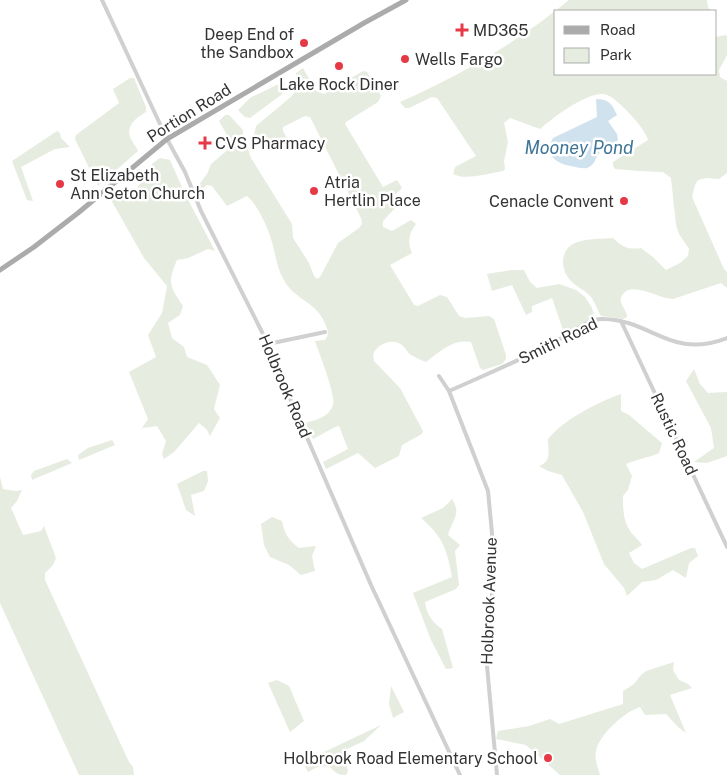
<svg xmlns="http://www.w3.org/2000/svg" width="727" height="775" viewBox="0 0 727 775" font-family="'Public Sans',sans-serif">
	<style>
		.green { fill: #e6ecdf }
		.water { fill: #cfe2ee }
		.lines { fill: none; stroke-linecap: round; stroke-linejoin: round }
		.tertiary { stroke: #d0d0d0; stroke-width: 4 }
		.primary { stroke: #ababab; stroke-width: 5 }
		.poi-dot { fill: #e63946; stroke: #fff; stroke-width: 2 }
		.labels { text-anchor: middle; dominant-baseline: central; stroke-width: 5; stroke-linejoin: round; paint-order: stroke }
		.poi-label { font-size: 16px; fill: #333; stroke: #fff; text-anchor: start }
		.street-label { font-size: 16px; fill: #333; stroke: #fff }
		.water-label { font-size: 18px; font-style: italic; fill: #3f7597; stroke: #fff }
	</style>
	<rect width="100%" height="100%" fill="#fff"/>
	<path class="green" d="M569,0h138l1,7 3,4h-155v63h160v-37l10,-2 1,2v18l-8,15 1,7 7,4v92l-8,6 -13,-1 -8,2 -3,5 -3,12 32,72 3,3v16l-6,-5 -48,16c-14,0 -40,-18 -50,-5 -2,3 -3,5 -2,8 1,5 6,9 6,15l-4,2 -22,-3c-4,-6 -6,-15 -11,-20 -5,-6 -13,-9 -18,-14 -6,-6 -9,-12 -9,-21 2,-25 30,-21 50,-23 9,9 16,12 28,10l13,10 12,12 14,-7 8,-7 1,-7 -10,-15 -3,-9 -5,-47 -8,-6 -24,-1 -24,-2 -2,-3v-4l35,-22c-4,-11 -11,-18 -20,-28 -6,-6 -15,-16 -24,-18 -17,-2 -52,24 -64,35l-30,-11 -6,5 4,19 -4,19 1,8 -2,2c-14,2 -36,10 -50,3l2,-7 21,-11 -39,-58 -5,-1 -23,11h-4l-5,-6c60,-26 119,-61 169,-102z
		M303,68l13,23 8,3 39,-23 4,1 14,24 -3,6 -32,20 -1,2 38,63 14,-7 5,8 -7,7 3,10 -15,16v6l9,4 19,-11 5,4c-7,9 -9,18 -4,29l-22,12 24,40 4,1 22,-11 7,2 12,19 6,2 24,-2 5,3 12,36v4l-4,5 -19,6 -3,-2 -9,-26c-19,-3 -30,9 -45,20 -5,-2 -10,-4 -15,-7 -3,-2 -5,-6 -8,-9 -10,-9 -25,-2 -30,8l1,7 26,27 23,43 -1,3 -20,11 -3,11 -24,12 -17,-15 -32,16 -3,-7 25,-13 -9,-23 -4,1 -22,12 -8,-16c11,-3 24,-6 28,-18 3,-10 -14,-52 -18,-64l10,-1c4,-5 3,-9 1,-14 -8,-23 -26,-24 -39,-41 -9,-13 -10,-23 -14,-39 -3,-14 -15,-41 -26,-50l-20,10 -15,-20 -5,-1 -5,4 -4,-3 9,-12 4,-10 19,-16 1,-6 -12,-21 6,-6h4l14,15v6l8,22 41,66 1,14 16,25 5,13 3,3 3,-2 18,-34 21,-15 3,-4 -1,-6 -51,-101 -5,-1 -22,11v4l4,7c-5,6 -18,11 -26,11l-8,-9 3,-14 36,-30 5,-8 -1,-15z
		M130,78h4l12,29v5c-9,5 -20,13 -16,25 2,5 6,9 8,14l-40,35 -23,-47 1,-4 43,-32 -6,-14z
		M285,81v9l-4,5 -31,23 -5,-1 -7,-7 12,-12z
		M57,131l3,2 1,5 9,9 -15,2 -34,18 12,34 -6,-1 -15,-39z
		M160,158l10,2 15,34 30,57 -7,-2 -20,9 -11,2c-10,23 -7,27 6,46l-3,9 -12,8 4,15 12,9 3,10 20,8 13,20 -6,24 6,9 -10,18 -3,-6 -8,-7 -25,29 -10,7 -2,-5 4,-13 -9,-15 -15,2 6,-9 -19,-47 27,-15 -8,-22 14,-22 5,-27 -23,-28 -34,-60 24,-5 19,-30z
		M512,270h12l6,12 7,6 22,-4 17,6 9,7 7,11 3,10 -31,15 -12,-35 -20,8v6l-6,3 -14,-30 -20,6 -5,-17z
		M694,369l6,15 8,9 19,-1v64l-20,7 -13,-1 20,-14 -3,-20 -25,-47z
		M621,394v17l8,4 33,28 -3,10c-11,5 -22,6 -33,11l6,12 -4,14 -5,6c0,10 0,24 6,33 3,6 9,10 13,16l-13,8 5,10 8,6 49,-21h4l3,8 -9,7 -3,15 -13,-8 -17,10 -14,2 -15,14 -3,-8 -20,-24 -21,-52 -21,-37 -14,-4 -9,-5c13,-4 9,-16 9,-27 15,-19 50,-37 73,-45z
		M112,440l3,5 -36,15 -1,-5 10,-7z
		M67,459l5,4 -40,17 -1,-5 3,-4z
		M203,471h4l1,10 -4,10 -13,4 4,21 -9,-6 -9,-26z
		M0,477l3,12 13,2 6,-1 -5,11 -6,7 12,27 18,-4 3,-5 12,32 -3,7 -8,8v7l84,182 4,5 1,8h-55l-79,-172z
		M452,499c10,15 0,21 -4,36l12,10 -5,6 4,34 -3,4 -31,13c2,13 7,20 17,27l11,39 -7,1 -15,-29 -18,-47 39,-16c-5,-28 -9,-40 -31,-59l22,-10z
		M272,517l10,4c2,12 7,20 17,27l17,-2 -4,10 3,15 -14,4 -12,-10 -19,-8 -6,-12 -3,-21z
		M674,662l-1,8 6,10 9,4 4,4 -22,7 16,38 -8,-6 -12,-13 -21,1 -5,-8c-16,5 -41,28 -44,44 -2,7 2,17 4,24h-40l-34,-30 -30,-6 2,-8 31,-5 21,-7 9,5 64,-20v-13l11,-7 6,-8 6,-5z
		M277,680l12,6 15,35 -14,11 -22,-49z
		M391,686l13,26 -11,6 -4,-14z
		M381,725l-17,16 -17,8 -3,7 4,15 -2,4c-9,0 -11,-3 -17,-9l-12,1 -9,5 -5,-10z"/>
	<path class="water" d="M596,99c13,0 16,5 21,16l-9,6 9,13 1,6c-5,6 -15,8 -19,13 -5,7 -3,11 -12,15 -5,1 -11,-1 -16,-2 -16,-3 -27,-11 -18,-28l44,-21z"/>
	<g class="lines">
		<path class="tertiary" d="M102,0l65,139 18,33 16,39 67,133 21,52 82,189 89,190
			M621,321l106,226
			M268,344l57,-12
			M439,376l10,15 39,100 4,42v74l-6,48 11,120
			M449,391c41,-18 81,-35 120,-57 9,-6 24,-16 34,-15 50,1 67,41 124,19"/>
		<path class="primary" d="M0,270l34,-23 44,-34 89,-74 197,-116 42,-23"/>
	</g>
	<g class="poi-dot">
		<path d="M459.5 22.5h5v5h5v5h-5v5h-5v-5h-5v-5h5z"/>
		<circle cx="304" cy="43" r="5"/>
		<circle cx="405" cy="59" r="5"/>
		<circle cx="339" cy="66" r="5"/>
		<path d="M202.5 135.5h5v5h5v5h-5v5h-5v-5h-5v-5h5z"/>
		<circle cx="60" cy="184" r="5"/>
		<circle cx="314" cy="191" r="5"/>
		<circle cx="624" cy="201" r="5"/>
		<circle cx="548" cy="758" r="5"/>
	</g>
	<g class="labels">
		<g class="poi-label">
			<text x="473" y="30">MD365</text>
			<text x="294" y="34" text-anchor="end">Deep End of<tspan x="294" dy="18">the Sandbox</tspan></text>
			<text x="415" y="59">Wells Fargo</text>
			<text x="339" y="84" text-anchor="middle">Lake Rock Diner</text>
			<text x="215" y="143">CVS Pharmacy</text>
			<text x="70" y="175">St Elizabeth<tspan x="70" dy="18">Ann Seton Church</tspan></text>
			<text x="324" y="182">Atria<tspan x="324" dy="18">Hertlin Place</tspan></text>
			<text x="614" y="201" text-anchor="end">Cenacle Convent</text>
			<text x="538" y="758" text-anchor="end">Holbrook Road Elementary School</text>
		</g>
		<g class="street-label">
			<text transform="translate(189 113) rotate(-32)">Portion Road</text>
			<text transform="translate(558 341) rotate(-26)">Smith Road</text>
			<text transform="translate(285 386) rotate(67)">Holbrook Road</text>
			<text transform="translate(674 434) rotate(65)">Rustic Road</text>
			<text transform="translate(489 601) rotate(-88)">Holbrook Avenue</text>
		</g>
		<g class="water-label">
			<text x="579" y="147">Mooney Pond</text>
		</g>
	</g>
	<rect x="554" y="10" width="162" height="65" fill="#ffffff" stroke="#adadad"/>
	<rect x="564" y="26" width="25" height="8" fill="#ababab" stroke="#adadad"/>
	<text x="600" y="35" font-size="15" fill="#333333">Road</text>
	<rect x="564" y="48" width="25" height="15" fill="#e6ecdf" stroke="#adadad"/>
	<text x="600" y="60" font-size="15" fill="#333333">Park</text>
</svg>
